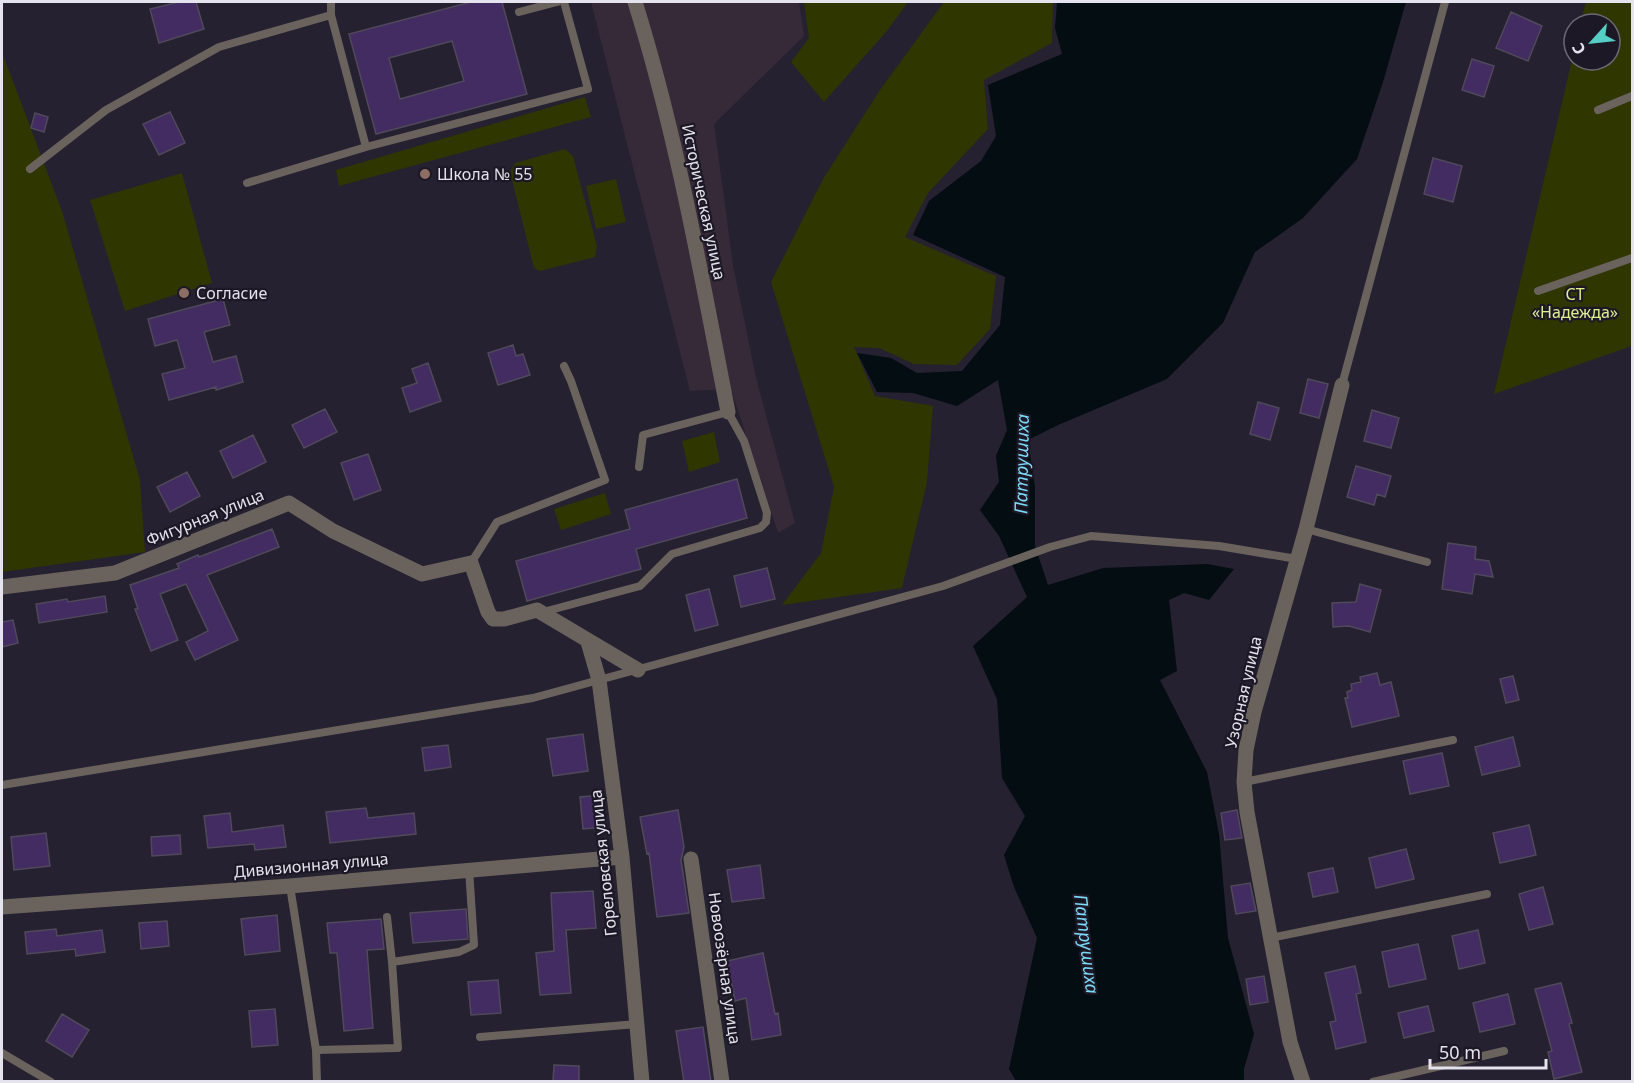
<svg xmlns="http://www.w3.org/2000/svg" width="1634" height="1083" viewBox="0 0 1634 1083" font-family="'Noto Sans',sans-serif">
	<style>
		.industrial { fill: #362a38 }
		.green { fill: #303600 }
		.water { fill: #040d11 }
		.building { fill: #422c62; stroke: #4f495a; stroke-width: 1.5; fill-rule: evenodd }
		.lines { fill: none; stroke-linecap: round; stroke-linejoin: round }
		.service { stroke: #6a635d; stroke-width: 8 }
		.minor { stroke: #6a635d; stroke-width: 15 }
		.education-dot { fill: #8d6e63; stroke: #1c1826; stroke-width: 2 }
		.labels { text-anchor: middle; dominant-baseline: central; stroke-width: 4.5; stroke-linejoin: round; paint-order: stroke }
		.poi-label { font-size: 16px; fill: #e5e3ed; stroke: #1c1826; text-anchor: start }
		.street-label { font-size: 16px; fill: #e5e3ed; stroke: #1c1826 }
		.park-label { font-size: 16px; fill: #dff08e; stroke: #1c1826 }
		.water-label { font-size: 18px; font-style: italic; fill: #7cd9f8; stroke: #1c1826 }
	</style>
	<rect width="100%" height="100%" fill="#252130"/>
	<path class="industrial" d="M591,2h208l5,34 -90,88 19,141 23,113 39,145 -17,10 -47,-144 -41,2z"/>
	<path class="green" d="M804,2h104l-21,29 -63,71 -33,-40 18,-24z
		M944,2h109l-1,41 -68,37 4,49 -60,64 -23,44 91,39 -6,53 -33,36 -43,-1 -35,-16 -25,-1 21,49 58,10 -6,76 -25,106 -120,17 39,-52 13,-66 -63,-205 52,-103 57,-89z
		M1586,2h46v344l-138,48 80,-343v9h36v-36h-30z
		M2,52l60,159 78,269 5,72 -143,20z
		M585,97l6,20 -252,69 -3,-16z
		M565,149l8,7 24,90 -2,11 -55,14 -6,-3 -24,-96 5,-9z
		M182,173l30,110 -87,28 -35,-111z
		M616,179l10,43 -30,7 -10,-43z
		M714,432l6,30 -31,10 -7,-31z
		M605,493l6,21 -50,16 -7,-21z"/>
	<path class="water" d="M1057,2h349l-23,80 -26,77 -54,59 -48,34 -32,71 -56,56 -109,46 -30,15 7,47v59l13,39 55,-17 104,-4 27,5 -25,31 -25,-7 -15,7 8,71 -17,9 47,92 12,62 9,104 26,96 -10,35v12h-228l-7,-12 28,-131 -23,-51 -10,-32 21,-39 -23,-38 -5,-79 -24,-53 54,-49 -28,-61 -19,-26 19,-28 -3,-26 11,-26 -9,-50 -41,26 -44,-13 -36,-1 -20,-39 34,5 26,15 45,-2 38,-46 5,-48 -92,-42 16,-34 52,-40 15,-25 -8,-51 74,-31 -7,-26z"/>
	<path class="building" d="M179,2h17l8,27 -45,14 -9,-34z
		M471,2h31l25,92 -151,40 -27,-100zM452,41l12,40 -64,18 -11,-41z
		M1511,12l31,14 -14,35 -32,-13z
		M1472,59l22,7 -10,31 -22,-7z
		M170,112l15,31 -26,12 -16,-31z
		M35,113l13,4 -4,15 -13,-4z
		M1433,158l29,8 -9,36 -29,-8z
		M223,299l7,26 -26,7 9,30 23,-6 7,26 -27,8v-3l-47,13 -7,-26 23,-6 -8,-28 -22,6 -7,-27z
		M513,345l3,11 7,-2 7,21 -32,10 -10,-32z
		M428,363l13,38 -31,11 -8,-24 15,-5 -5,-14z
		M1308,379l20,5 -9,34 -19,-5z
		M1258,402l21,6 -9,32 -20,-6z
		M325,409l12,23 -33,16 -12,-23z
		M1372,410l27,8 -8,30 -27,-7z
		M253,435l13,27 -33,16 -13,-27z
		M368,454l13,36 -27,10 -13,-37z
		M1356,466l35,10 -6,21 -8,-3 -3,11 -27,-8z
		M187,472l13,24 -30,16 -13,-25z
		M737,479l10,39 -111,31 5,20 -114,32 -11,-40 114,-32 -5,-19z
		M272,529l7,18 -72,28 31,65 -43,20 -9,-18 22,-11 -22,-47 -26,10 18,46 -27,11 -16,-42h3l-8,-24 49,-17 -2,-4 21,-9 1,2z
		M1448,543l28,4 -1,12 14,2 4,16 -18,-3 -3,20 -30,-5z
		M767,568l8,31 -34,8 -7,-31z
		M1360,584l21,6 -11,42 -21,-6 -16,1 -1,-24 24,-1z
		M709,589l9,36 -23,6 -9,-36z
		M105,596l2,16 -68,11 -3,-19 31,-5 1,3z
		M13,620l5,23 -16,4v-25z
		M1377,673l3,12 11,-3 8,34 -47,11 -7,-29h3l-1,-6 5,-2 -1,-6 10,-2 -1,-5z
		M1513,676l6,24 -13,3 -6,-24z
		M583,734l5,37 -35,5 -6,-37z
		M1513,737l7,29 -38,9 -7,-28z
		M448,745l3,22 -26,4 -3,-23z
		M1442,753l7,33 -39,8 -7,-33z
		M602,795l3,32 -22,2 -3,-32z
		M366,808l2,10 46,-5 2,21 -86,9 -4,-31z
		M678,810l6,37 -3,13 8,53 -32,4 -8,-64 -2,1 -7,-37z
		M1237,810l5,28 -17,2 -4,-27z
		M230,813l2,19 51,-7 3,22 -31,3 -1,-6 -46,4 -4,-32z
		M1529,825l7,30 -36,8 -7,-30z
		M46,833l4,33 -36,4 -3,-33z
		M180,835l1,19 -29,2 -1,-19z
		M1406,849l8,30 -38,9 -7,-30z
		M760,865l4,33 -32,4 -5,-32z
		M1333,868l5,24 -25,5 -5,-24z
		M1250,883l6,28 -20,3 -5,-28z
		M1543,887l10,37 -24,6 -10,-36z
		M593,891l3,37 -30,2 5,63 -31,2 -4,-42 18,-2 -3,-58z
		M466,909l2,30 -55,4 -3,-30z
		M277,915l3,36 -35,4 -4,-36z
		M381,919l3,30 -17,1 6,78 -29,3 -7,-78h-7l-3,-30z
		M167,921l2,25 -28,3 -2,-26z
		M56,929l1,7 45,-6 3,22 -29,4 -1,-7 -48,5 -2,-22z
		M1478,930l7,33 -26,6 -7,-33z
		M1418,944l8,35 -37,8 -7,-35z
		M763,953l12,61 3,-1 3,22 -29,5 -6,-42 -11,3 -8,-40z
		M1355,966l6,27 -5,1 10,48 -30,7 -6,-27 6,-1 -11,-48z
		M1264,976l4,26 -18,3 -4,-26z
		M498,980l3,33 -30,2 -3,-33z
		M1561,983l11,40 -3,1 13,48 -28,7 -6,-27 4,-1 -17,-62z
		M1508,994l7,30 -35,8 -7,-29z
		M1428,1006l6,25 -30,7 -6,-25z
		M275,1009l3,36 -26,2 -3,-36z
		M62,1014l27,16 -17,27 -26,-16z
		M703,1027l8,55h-27l-8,-51z
		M554,1065l25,1v16h-26z"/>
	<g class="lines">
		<path class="service" d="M331,2v13l35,132
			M519,12l38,-10
			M1598,110l34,-14
			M30,169l76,-59 113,-63 112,-32
			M247,183l119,-36 222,-58 -24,-87
			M1538,291l94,-33
			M1342,385l103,-383
			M1306,529l121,33
			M471,563l26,-41 108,-42 -34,-99 -7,-15
			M543,612l97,-26 32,-32 88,-26 6,-6 1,-9 -23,-72 -16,-29 -85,23 -4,32
			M1244,782l209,-42
			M2,785l531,-87 410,-112 107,-39 41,-11 128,10 78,13
			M290,886l26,164 1,32
			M387,917l5,45
			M1270,938l217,-44
			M480,1037l157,-13
			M316,1050l82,-2 -6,-86 67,-10 15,-7 -5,-76
			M2,1053l49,29
			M1373,1082l131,-31"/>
		<path class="minor" d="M635,2c42,134 66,272 93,410
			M2,587l113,-14 174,-70 44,28 89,43 49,-11 17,49 5,7h11l33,-9 101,60
			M588,642l11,38 23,177 20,225
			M691,859l31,223
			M2,907l288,-21 332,-29
			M1303,1082l-13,-40 -43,-230 -3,-30 2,-32 8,-38 52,-183 36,-144"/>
	</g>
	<g class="education-dot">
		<circle cx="425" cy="174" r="6"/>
		<circle cx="184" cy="293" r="6"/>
	</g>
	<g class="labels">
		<g class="poi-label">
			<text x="437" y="174">Школа № 55</text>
			<text x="196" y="293">Согласие</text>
		</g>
		<g class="street-label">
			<text transform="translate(704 202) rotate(78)">Историческая улица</text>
			<text transform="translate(205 517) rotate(-22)">Фигурная улица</text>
			<text transform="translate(1243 692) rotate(-77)">Узорная улица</text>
			<text transform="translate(603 863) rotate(-96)">Гореловская улица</text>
			<text transform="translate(311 865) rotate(-5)">Дивизионная улица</text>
			<text transform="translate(725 968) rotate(82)">Новоозёрная улица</text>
		</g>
		<g class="park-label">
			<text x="1575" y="294">СТ<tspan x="1575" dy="18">«Надежда»</tspan></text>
		</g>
		<g class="water-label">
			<text transform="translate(1021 464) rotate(-89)">Патрушиха</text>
			<text transform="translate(1087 944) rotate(83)">Патрушиха</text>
		</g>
	</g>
	<rect width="1634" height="1083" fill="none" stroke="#e5e3ed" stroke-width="6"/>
	<g transform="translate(1592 42) rotate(243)"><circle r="28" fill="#1c1826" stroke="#6c6976" stroke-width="1.5"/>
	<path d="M0-4.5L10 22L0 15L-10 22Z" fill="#55cec6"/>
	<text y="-9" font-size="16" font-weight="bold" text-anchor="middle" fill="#e5e3ed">С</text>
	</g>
	<path d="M1430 1059v9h116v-9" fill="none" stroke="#e5e3ed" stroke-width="3"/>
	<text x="1439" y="1059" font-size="18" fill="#e5e3ed" stroke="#1c1826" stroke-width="4.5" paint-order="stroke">50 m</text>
</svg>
